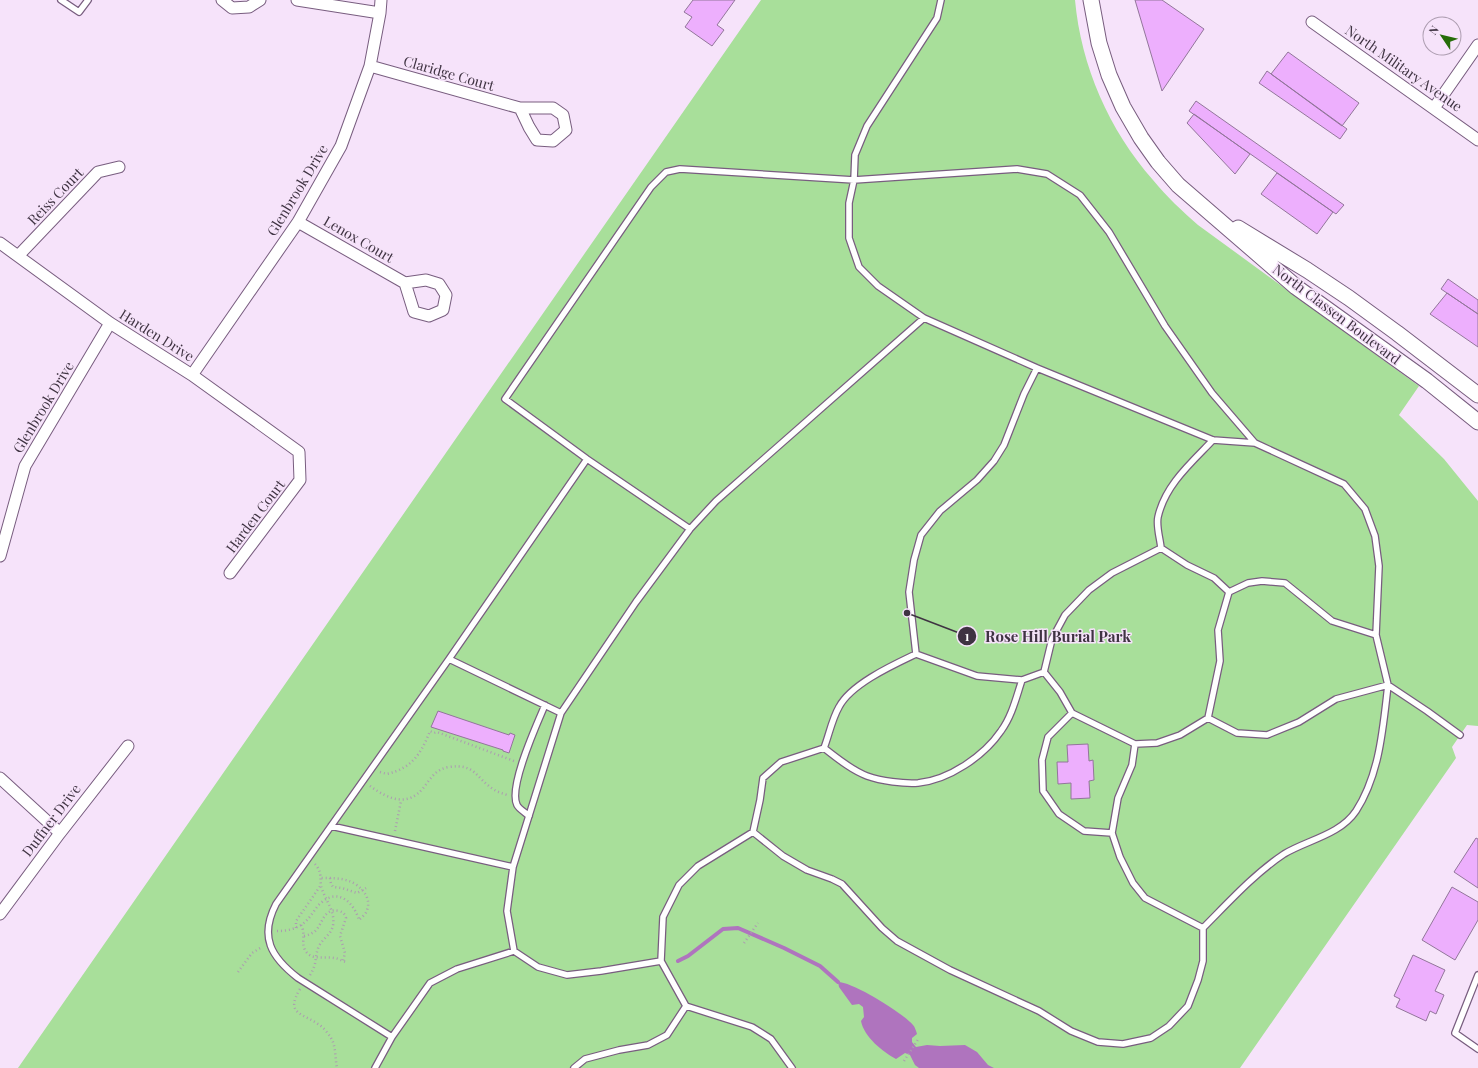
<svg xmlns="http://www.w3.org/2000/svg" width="1478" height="1068" viewBox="0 0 1478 1068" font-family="'Playfair Display',serif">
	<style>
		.green { fill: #a8df9a }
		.water { fill: #af74be }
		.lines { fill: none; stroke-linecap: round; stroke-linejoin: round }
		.stream { stroke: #af74be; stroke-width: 4 }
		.building { fill: #edaffd; stroke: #92769a }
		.service-casing { stroke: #785d7f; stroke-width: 8 }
		.minor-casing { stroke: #785d7f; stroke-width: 13 }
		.secondary-casing { stroke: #785d7f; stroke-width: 17 }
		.path { stroke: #ac9cb0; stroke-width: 2.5; stroke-dasharray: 1 3; stroke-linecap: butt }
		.service { stroke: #fff; stroke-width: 5.5 }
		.minor { stroke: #fff; stroke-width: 11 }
		.secondary { stroke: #fff; stroke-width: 15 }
		.labels { text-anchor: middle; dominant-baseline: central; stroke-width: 3; stroke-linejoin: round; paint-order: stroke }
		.street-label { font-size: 14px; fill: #3f3342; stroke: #f6e3fa }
		.leader { fill: none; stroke: #3f3342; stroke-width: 1.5 }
		.callout-dot { fill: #3f3342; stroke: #f6e3fa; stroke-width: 1.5 }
		.mark-label { font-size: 12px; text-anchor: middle; font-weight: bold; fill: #fff }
		.callout-label { font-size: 15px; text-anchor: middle; font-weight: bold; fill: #3f3342; stroke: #f6e3fa; stroke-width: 3; stroke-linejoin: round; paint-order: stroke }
	</style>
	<rect width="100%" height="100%" fill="#f6e3fa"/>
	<path class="green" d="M761,0h314c6,66 34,130 78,180 14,17 29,31 45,45l221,161 -20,29 45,44 34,42v225l-11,-1 -15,22 4,11 -216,310h-1222z"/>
	<path class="water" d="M838,982c15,0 65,31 75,43 2,2 3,6 4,9l-5,4v4l4,5 11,-2 13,1 25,-1 12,7 11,13 6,3h-75l-4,-3 -5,-10 -5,-2 -9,6c-13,-7 -32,-22 -35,-38l3,-4 -1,-10 -4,-3 -7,1 -13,-18z"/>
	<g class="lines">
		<path class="stream" d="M678,961l10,-5 35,-27 15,-1 46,20 36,18 18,16"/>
	</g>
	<path class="building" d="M693,0h42l-18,25 7,5 -12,16 -27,-19 7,-10 -8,-5z
		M1135,0h27l42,29 -42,62z
		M1288,52l71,51 -17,23 -71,-52z
		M1267,71l80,58 -7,10 -81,-56z
		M1196,101l148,104 -8,9 -147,-103z
		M1194,114l56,40 -15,20 -48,-51z
		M1277,173l56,39 -16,22 -56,-40z
		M1448,279l30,21v14l-37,-25z
		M1447,293l31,21v33l-48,-33z
		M438,711l71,24 1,-2 5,2 -6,18 -6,-2v-1l-72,-23z
		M1088,744l1,17 4,-1 1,20 -5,1 1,17 -19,1v-16l-13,1 -1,-22h11l-1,-17z
		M1476,838l2,1v49l-24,-16z
		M1452,887l26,15v18l-23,40 -33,-20z
		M1413,955l32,15 -10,21 9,4 -8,19 -6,-3 -4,10 -30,-14 4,-8 -6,-3z"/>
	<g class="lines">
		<g class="service-casing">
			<path id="service" d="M61,0l18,12 9,-12
				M941,0l-4,18 -70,108 -12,29 -1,25 -5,23v35l10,29 19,19 46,32 113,50 176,72 42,3 89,41 21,25 10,27 4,30 -3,69 12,50 -52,14 -37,23 -32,13 -30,-2 -29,-15
				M1037,368l-13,26 -20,51 -10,16 -17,19 -37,31 -19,24 -7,25 -5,32 7,62 61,22 45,4 22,-8 16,20 12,21 63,31
				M1213,440c-21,22 -48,45 -55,77 -2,9 2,21 3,31l26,17 27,13 15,14
				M690,529l-103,-70 -82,-60 146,-212 15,-15 14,-3 174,11 163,-11 30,5 33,21 29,37 56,94 47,67 43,50
				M1229,592l19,-9 14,-2 23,2 47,38 44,14
				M449,659l112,54
				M1044,672l8,-33 13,-24 24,-25 23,-17 49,-25
				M1072,713l-24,24 -6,23 1,31 16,23 25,17 28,2
				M824,748c5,-13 8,-29 15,-41 12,-23 54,-42 77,-53
				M529,816c-3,-3 -10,-7 -12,-11 -9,-18 20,-81 28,-100
				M331,826l182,41
				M753,832l7,-32 3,-22 18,-16 43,-14c13,10 27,22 43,28 14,5 37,8 51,7 31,-3 66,-27 83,-52 11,-15 15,-33 21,-51
				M1203,928l-58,-30 -12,-15 -13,-26 -8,-24 6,-35 14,-33 3,-21 22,-1 23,-8 28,-17 12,-57 -2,-31 11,-38
				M661,961l-60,10 -34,4 -29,-8 -24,-16 -7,-40 6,-44 48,-154 75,-111 54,-73 26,-28 208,-183
				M1478,975l-23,58 23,16
				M392,1037l-94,-59c-27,-21 -39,-41 -22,-74l173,-245 138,-200
				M375,1068l17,-31 38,-54 27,-14 57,-18
				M574,1068l11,-9 34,-9 29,-5 19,-10 19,-29
				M792,1068l-21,-29 -19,-12 -66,-21 -25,-45 2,-44 16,-32 19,-19 55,-34 30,24 24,14 25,9 10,5 40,44 15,13 53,29 89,41 32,20 27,11 25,2 28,-6 18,-12 19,-20 10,-26 5,-19v-33c25,-25 51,-54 81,-74 23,-14 56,-19 72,-43 24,-37 27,-84 32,-126l39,26 33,24"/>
		</g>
		<g class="minor-casing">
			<path id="minor" d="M222,0l10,8 17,-1 11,-7
				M297,0l83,13
				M1312,22l166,118
				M370,66l150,42h33l10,7 3,15 -13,11 -16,-1 -8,-13 -9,-19
				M1434,108l44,-63
				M298,222l107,61 21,-3 13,4 7,11 -3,15 -14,6 -15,-4 -9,-29
				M0,243l110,80 82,52 107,77 1,28 -70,93
				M18,256l80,-84 21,-5
				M192,375l106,-153 43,-76 29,-80 10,-53 1,-13
				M0,556l25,-90 85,-143
				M0,778l60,55
				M0,914l60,-81 68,-87"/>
		</g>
		<g class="secondary-casing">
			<path id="secondary" d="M1091,0l8,43 10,32 14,32 18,31 17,24 20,23 118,102 131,94 51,41
				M1238,228l69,42 42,28 48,35 81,62"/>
		</g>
		<path class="path" d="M380,772l7,2c25,-6 34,-20 43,-43l4,2 3,-1 77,29
			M370,786c18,13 38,22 54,1 7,-9 12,-18 25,-20 26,-4 27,11 44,22 4,3 9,4 14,6
			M395,831l6,-30
			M330,878l1,6 2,3 9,1 15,5 9,-5
			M301,925c5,9 0,17 4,25 6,11 19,6 29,8 4,0 8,3 12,4
			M296,928v-7l25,-36
			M277,931c8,0 16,-1 24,-6 10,-6 13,-17 21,-23 17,-14 32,1 37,18 3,-3 7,-6 8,-10 5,-13 -7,-25 -18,-29 -8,-3 -18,-3 -28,-3
			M304,936c4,-1 7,-2 10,-4 9,-7 9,-25 25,-21 4,1 6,3 7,7l-6,18 5,17 -2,8
			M744,943l14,-20
			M238,972l14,-19 10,-6
			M310,975c8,-12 4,-18 9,-29 3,-6 9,-10 12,-15 8,-16 -6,-30 -10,-45 -1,-9 1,-15 -7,-23
			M300,989c-15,25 2,24 18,35 5,3 10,9 13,14 5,8 4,20 6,30
			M904,1061l15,-23"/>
		<use href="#service" class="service"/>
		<use href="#minor" class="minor"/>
		<use href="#secondary" class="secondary"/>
	</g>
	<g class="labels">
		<g class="street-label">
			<text transform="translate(1404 68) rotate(35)">North Military Avenue</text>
			<text transform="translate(449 73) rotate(16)">Claridge Court</text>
			<text transform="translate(297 190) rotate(-59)">Glenbrook Drive</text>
			<text transform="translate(55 196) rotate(-46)">Reiss Court</text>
			<text transform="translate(359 239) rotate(30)">Lenox Court</text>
			<text transform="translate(1337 314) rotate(37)">North Classen Boulevard</text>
			<text transform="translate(157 335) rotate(32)">Harden Drive</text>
			<text transform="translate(43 407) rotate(-59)">Glenbrook Drive</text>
			<text transform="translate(255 516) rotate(-53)">Harden Court</text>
			<text transform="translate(51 820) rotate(-53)">Duffner Drive</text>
		</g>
	</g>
	<path class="leader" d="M907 613L967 636"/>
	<g class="callout-dot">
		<circle cx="907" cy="613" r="4"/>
		<circle cx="967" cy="636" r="10"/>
	</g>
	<g class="mark-label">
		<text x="967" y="641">1</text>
	</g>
	<g class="callout-label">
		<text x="1058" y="642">Rose Hill Burial Park</text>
	</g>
	<g transform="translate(1442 36) rotate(305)"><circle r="19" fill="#f6e3fa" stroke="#ad9db0"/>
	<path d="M0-3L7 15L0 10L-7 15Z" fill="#266d09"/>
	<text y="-6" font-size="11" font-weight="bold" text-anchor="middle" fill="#3f3342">N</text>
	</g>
</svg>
